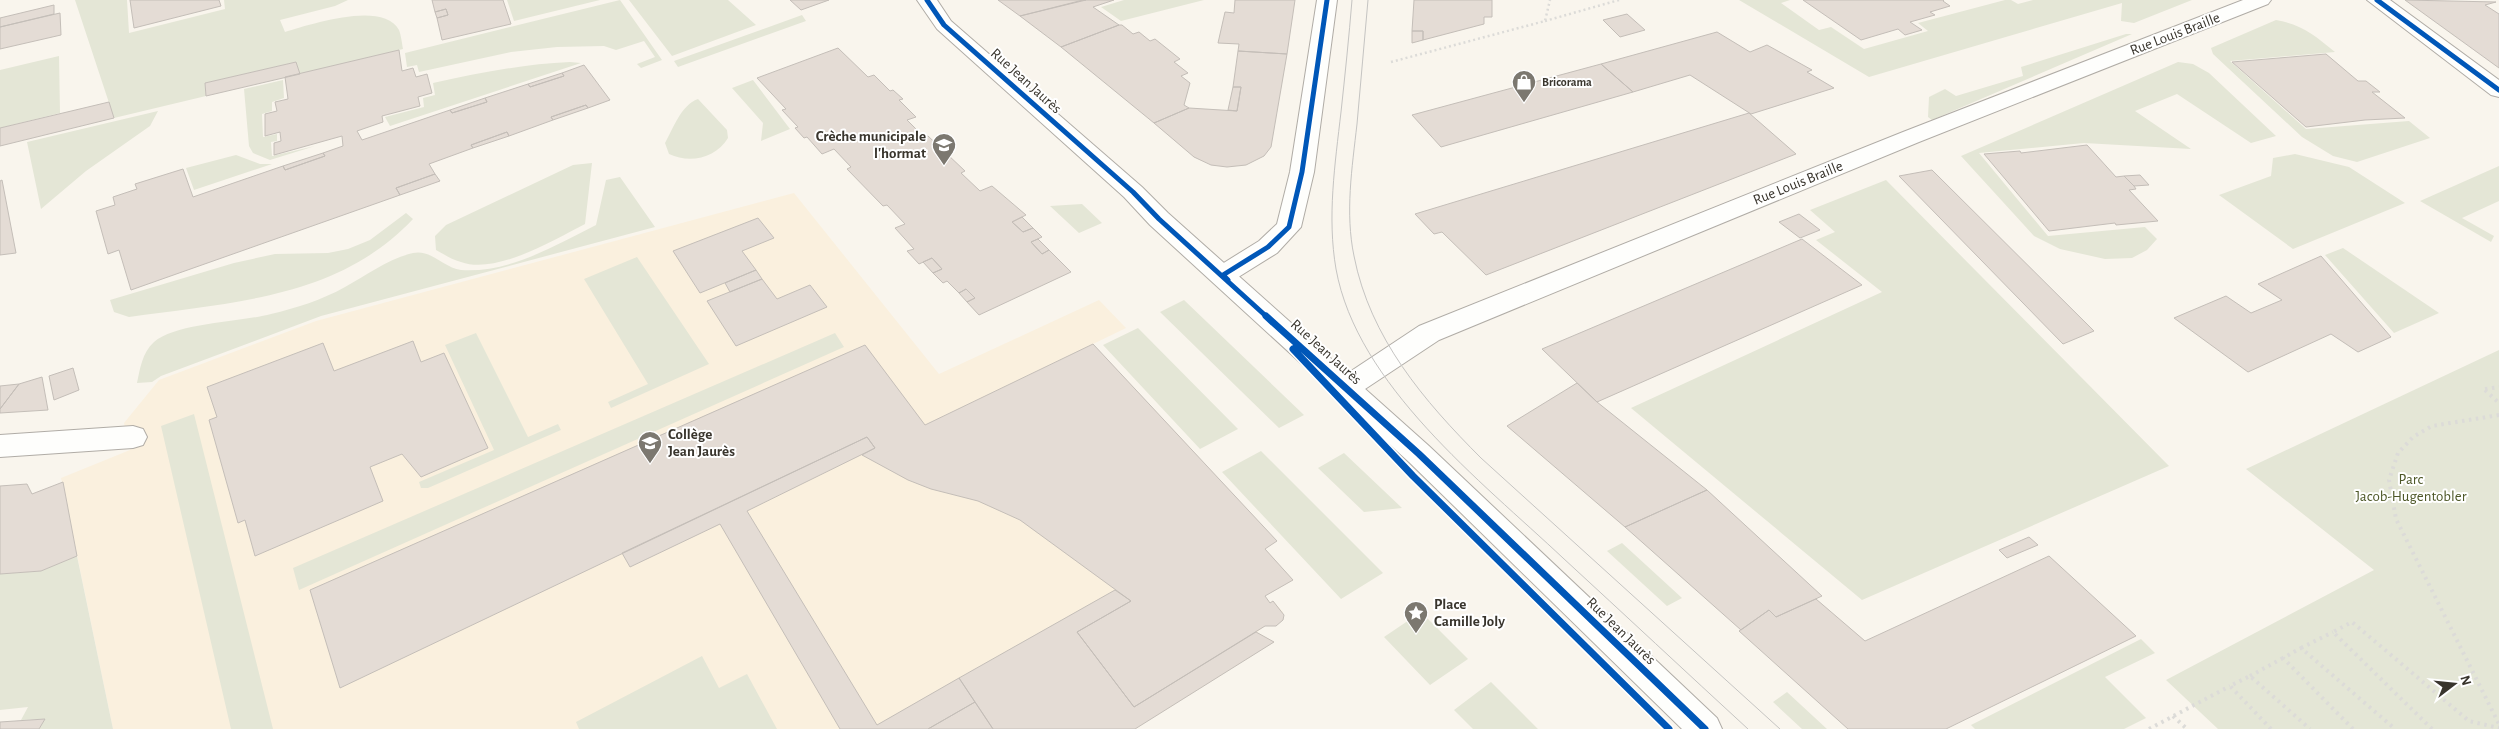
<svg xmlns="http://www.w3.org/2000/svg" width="2499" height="729" viewBox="0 0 2499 729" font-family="'Alegreya Sans',sans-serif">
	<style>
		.built { fill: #faf0de }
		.green { fill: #e4e6d6 }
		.building { fill: #e4dcd5; stroke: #c4beb8 }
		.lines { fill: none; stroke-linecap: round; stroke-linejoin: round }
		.minor-casing { stroke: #b0aca6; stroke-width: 2 }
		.major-casing { stroke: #b0aca6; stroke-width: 2 }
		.path-far1 { stroke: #dcdbd8; stroke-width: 2.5; stroke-dasharray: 2 3; stroke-linecap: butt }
		.path { stroke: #dcdbd8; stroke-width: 4; stroke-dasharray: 2.5 4.5; stroke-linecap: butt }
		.minor { fill: #fefefc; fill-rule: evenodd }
		.major { fill: #fefefc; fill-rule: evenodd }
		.tram { stroke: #c5c4c2; stroke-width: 1 }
		.cycleway-far1-casing { stroke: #fff; stroke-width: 8 }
		.cycleway-casing { stroke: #fff; stroke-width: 10 }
		.cycleway-far1 { stroke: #0057b8; stroke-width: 5 }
		.cycleway { stroke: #0057b8; stroke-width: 7 }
		.labels { text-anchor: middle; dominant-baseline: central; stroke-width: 4; stroke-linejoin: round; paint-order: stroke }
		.far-poi-label { font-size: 12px; font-weight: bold; fill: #39352d; stroke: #fff; text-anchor: start }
		.street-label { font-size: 15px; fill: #39352d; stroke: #fff }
		.poi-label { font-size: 15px; font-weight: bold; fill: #39352d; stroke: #fff; text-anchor: start }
		.park-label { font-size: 15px; fill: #4d5727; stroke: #fff }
	</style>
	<rect width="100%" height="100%" fill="#f9f5ed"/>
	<path class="built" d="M794,193l145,181 160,-74 27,28 -33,16 184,197 -12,8 28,31 -28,16 5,7 3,-2 10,11v8l-7,6h-11l-8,6 17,10 -139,87h-1022l-52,-251 69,-28 -6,-27 35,-43 157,-59z"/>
	<path class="green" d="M75,0h52l2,33 96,-24 -1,-9h124l-13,6 -55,14 5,12c24,-7 98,-32 114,-2 2,5 3,13 4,19l-103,25 -4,-12 -91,21 1,13 -92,22z
		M507,0h93l-86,21z
		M620,0l42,60 -21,8 -4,-4 18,-7 -11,-16 -28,9 -12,-4 -47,1 -46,5 -92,20 -2,-7 -10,2 -2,-14z
		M629,0h99l28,25 -84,31z
		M1124,0h80l-83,21 -20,-14z
		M1739,0h51l-9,3 38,27 12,-3 33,22 64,-18 -10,-8 87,-23h6l7,4 15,-4h159l-58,23 -13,-2 1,-18 -253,74z
		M802,15l4,6 -128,46 -4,-6z
		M2276,20c27,5 38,15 59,32l-105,9 76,68 103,-8 21,17 -73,24 -24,-6 -31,-19 -89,-83 -2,-6z
		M2126,34h6l-200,86 -4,-3 1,-20 16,-8 11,7 67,-20 -2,-9z
		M59,56l1,57 -60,15v-58z
		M570,62l11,1 -191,63 -5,-9 39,-10 -1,-9 12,-3 -2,-12c46,-10 90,-19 137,-21z
		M2178,62l15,2 16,9 67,63 -25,7 -74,-49 -42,17 56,38 -107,-6 -105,10 69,83 97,-9 12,12 -10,11 -15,8 -27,1 -45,-10 -26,-13 -73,-80z
		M283,80l1,18 -12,4v9l-10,3 1,23 14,-3v7l-6,1 1,14 43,-10 -45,14 -17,-7 -4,-7 -5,-57z
		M753,80l37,49 -29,12 2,-18 -31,-35z
		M698,99l29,31 1,8c-12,20 -38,26 -59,16l-4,-11c8,-14 16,-38 33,-44z
		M158,111l-8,15 -64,45 -45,38 -14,-67z
		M2295,154l54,13 56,36 -112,46 -74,-54 52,-19 2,-18z
		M236,155l24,9h12l-78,26 -8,-22z
		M592,163l-7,61c-31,16 -89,51 -124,38 -9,-2 -17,-8 -25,-12l-1,-14 11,-11 127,-60z
		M2499,166v35l-37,17 32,18 -3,6 -71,-41z
		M620,177l35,50 -334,89 -160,60 -9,6 -15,1c3,-14 5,-30 17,-41 22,-19 87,-20 117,-28 25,-6 51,-14 74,-27 22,-12 43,-28 68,-34 18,-4 31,15 48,17 49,3 93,-24 135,-45l10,-45z
		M1886,180l283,286 -307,134 -231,-192 251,-116 -66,-52 19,-8 -25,-22z
		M1082,204l20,19 -23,10 -29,-27z
		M406,213l7,6c-75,80 -182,83 -284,98l-15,-5 -4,-12 124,-37 41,-9 53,-1 20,-4 22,-9z
		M2343,248l96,65 -45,20 -69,-78z
		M637,257l72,107 -98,44 -3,-6 40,-18 -64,-105z
		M1184,300l120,115 -25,13 -119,-116z
		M1138,328l100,101 -38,20 -97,-104z
		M476,333l52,104 30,-13 3,6 -133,58h-7l-2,-6 75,-32 -49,-105z
		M835,333l9,14 -545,243 -6,-22z
		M2499,350v379h-281l-52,-49 208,-110 -128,-101z
		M194,414l79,315h-42l-70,-303z
		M1261,451l122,122 -42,26 -119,-127z
		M1344,453l58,55 -38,4 -46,-44z
		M1622,543l60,55 -15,8 -60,-55z
		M77,556l36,173h-74l5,-10 -23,1 7,-13 -28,3v-136l41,-3z
		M1421,612l47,47 -38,26 -46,-48z
		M2141,639l14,14 -50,24 41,41 -22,11h-149l-4,-4z
		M702,656l17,32 28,-14 30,55h-198l-3,-7z
		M1491,682l47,47h-65l-19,-19z
		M1787,692l40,37h-25l-29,-27z"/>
	<path class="building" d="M130,0h89l2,6 -87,22z
		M432,0h71l8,24 -69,16 -5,-22 11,-3 -2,-6 -11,3z
		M790,0h39l-28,10z
		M998,0h88l-66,16z
		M1083,0h31l-21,7 26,18 -58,22 -41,-31z
		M1235,0h60l-8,54 -49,-3 1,-7 -21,-1 7,-31 9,1z
		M1414,0h78v17h-8v7l-61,16v-9h-11z
		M1803,0h141l-1,1 7,5 -20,6 5,3 -25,7 12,8 -17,5 -7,-6 -37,11z
		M2405,0l91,2 -11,3 14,9v54z
		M54,5v9l-54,13v-9z
		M446,9l2,6 -11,3 -2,-6z
		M60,13l1,22 -61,14v-22z
		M1627,14l18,16 -25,7 -17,-17z
		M1119,25h3l11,9 6,-2 11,9 5,-2 25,20 -6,3 14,11 -7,3 9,7 -6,22 5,3 -35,15 -93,-76z
		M1412,31h11v9l-11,3z
		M1717,32l33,20 17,-7 45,25 -5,2 27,16 -83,26 -61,-39 -57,17 -32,-28z
		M838,48l30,29 6,-2 16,16 3,-1 10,9 -4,1 17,17 -9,3 17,17 4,-1 37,35 -4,2 19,18 12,-5 34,29 -14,7 11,10 10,-4 9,9 -11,5 11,12 7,-4 22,22 -92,43 -12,-13 8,-4 -9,-9 -7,4 -12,-12 -4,2 -10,-10 9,-4 -10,-11 -13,6 -12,-13 7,-2 -19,-21 10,-4 -18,-19 -4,1 -36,-37 4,-2 -17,-18 -12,5 -15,-17 -3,1 -9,-10 3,-1 -16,-17 4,-1 -29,-31z
		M399,50l3,21 11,-3 3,9 11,-3 5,19 -14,4 2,9 -38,10 1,6 -26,9 5,9 88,-30 2,3 35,-11 -2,-4 43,-14 2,3 34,-11 -2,-3 22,-8 26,35 -22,8 -2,-3 -35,12 2,3 -44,16 -2,-4 -36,13 2,3 -44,16 6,10 -39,14 4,7 -269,95 -12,-40 -11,4 -12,-43 19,-6 -2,-8 24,-8 -2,-5 48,-15 10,28 90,-31 2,4 40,-14 -2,-3 20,-7 -1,-10 -68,19v-12l7,-2 -1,-9 -15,4v-22l12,-3 -2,-9 13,-3 -3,-22z
		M1238,51l49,3 -16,93 -7,9 -18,9 -19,2 -16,-2 -17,-8 -40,-34 35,-15 48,3 4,-24h-8z
		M2326,54l32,27h8l14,11h-8l33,26 -40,2 -59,7 -74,-65z
		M296,62l4,12 -94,22 -1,-13z
		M1601,64l32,28 -192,55 -29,-32z
		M562,73l2,3 -34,11 -2,-3z
		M1233,87h8l-4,24 -9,-1z
		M485,98l2,4 -35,11 -2,-3z
		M109,102l5,16 -114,28v-18z
		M586,105l2,3 -35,12 -2,-3z
		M1749,113l47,41 -310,121 -44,-43 -8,2 -19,-20z
		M507,132l2,4 -36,12 -2,-3z
		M2087,145l29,32 8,-1 10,10 2,3 -7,1 29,31 -42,4 -1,-2 -66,8 -65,-77 36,-3 1,2z
		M323,153l2,3 -40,14 -2,-4z
		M1932,170l162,161 -31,13 -164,-168z
		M435,174l5,7 -40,14 -4,-7z
		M2140,175l9,10 -15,1 -10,-10z
		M2,180l14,73 -16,2v-74z
		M1799,214l21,16 -20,8 -21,-16z
		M1022,217l11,11 -10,4 -11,-10z
		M758,218l16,20 -32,13 14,19 -56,23 -27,-42z
		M1038,239l11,11 -7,4 -11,-12z
		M1802,239l60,46 -265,117 -55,-53z
		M2321,256l70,81 -33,15 -27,-18 -83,38 -74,-54 52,-22 25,17 31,-13 -24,-16z
		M932,258l10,11 -9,4 -10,-11z
		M756,270l6,9 -32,13 -5,-9z
		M762,279l15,20 33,-14 17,22 -91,39 -29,-45z
		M966,289l9,9 -8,4 -8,-9z
		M413,341l8,21 23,-9 44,95 -67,29 -19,-23 -32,13 13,34 -128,55 -10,-36 -7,3 -29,-103 8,-3 -10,-30 116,-44 11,28z
		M1093,344l184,197 -12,8 28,31 -28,16 5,7 3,-2 11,14 -1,5 -7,6h-11l-131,81 -57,-75 54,-31 -111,-81 -42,-19 -47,-12 -23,-9 -46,-25 13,-7 -8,-11 -527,251 -30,-98 555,-245 60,80z
		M73,368l6,22 -25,10 -5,-24z
		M42,377l6,33 -48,3v-4l19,-25z
		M1577,383l20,19 110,88 -82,37 -118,-101z
		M19,384l-19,25v-23z
		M867,437l8,11 -128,63 130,214 82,-47 16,24 -47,27h-88l-120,-205 -90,43 -8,-14z
		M63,482l14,74 -36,15 -41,3v-88l27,-2 5,10z
		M1707,490l115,106 -46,21 -7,-7 -28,20 -116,-103z
		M2029,537l9,8 -31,13 -8,-8z
		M2049,556l87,80 -190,93h-98l-109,-98 30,-21 7,7 40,-18 49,42z
		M1115,590l16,11 -54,31 57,75 122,-75 18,10 -139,87h-142l-34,-51z
		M975,702l18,27h-65z
		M45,719l-6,10h-39v-7z"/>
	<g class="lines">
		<g class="minor-casing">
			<path id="minor" d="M1317,0h20l-23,172 -13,55 -24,26 -45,28 -9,3 -9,-3 -4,-6 4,-6 45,-28 18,-17 13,-52z
				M2243,0h28l-3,4 -349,138 -480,198 -83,55 -10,3 -10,-3 -4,-7 4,-7 83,-55 484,-194z
				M2367,0h23l109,80v17l-8,-2z
				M133,426l10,3 4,8 -4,8 -10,3 -133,9v-22z"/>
		</g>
		<g class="major-casing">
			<path id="major" d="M917,0h20l14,21 191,166 26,26 261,233 288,272 5,11h-40l-273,-267 -259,-237 -26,-28 -187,-168z"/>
		</g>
		<path class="path-far1" d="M1545,21l74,-21
			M1391,62l154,-41 5,-21"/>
		<path class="path" d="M2485,389l14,-2
			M2485,390l14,13
			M2499,415l-67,11 -19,11 -15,16 -9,27 7,39 103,205
			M2301,648l32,-16
			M2250,676l33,-18
			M2173,716l14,13
			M2149,729l81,-43
			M2271,729l-41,-43 20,-10 60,53
			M2353,729l-70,-71 18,-10 94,81
			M2432,729l-99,-97 19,-10 117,99 30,7"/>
		<use href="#minor" class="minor"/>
		<use href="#major" class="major"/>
		<path class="tram" d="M1352,0c-3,37 -7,75 -11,112 -6,52 -14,105 -5,157 21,116 145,212 227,289 62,57 123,114 185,171
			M1368,0c-4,41 -7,83 -11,124 -5,44 -12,89 -3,132 16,82 70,145 127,202l299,271"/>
		<g class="cycleway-far1-casing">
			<path id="cycleway-far1" d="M927,0l17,25 189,167 26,27 108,98
				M2377,0l122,90
				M1228,280l-5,-5 45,-28 21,-20 13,-55 25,-172"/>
		</g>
		<g class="cycleway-casing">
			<path id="cycleway" d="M1266,316l153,138 286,275
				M1293,349l120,127 256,253"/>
		</g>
		<use href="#cycleway-far1" class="cycleway-far1"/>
		<use href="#cycleway" class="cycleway"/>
	</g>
	<defs>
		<g id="shop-pin" transform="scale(1.25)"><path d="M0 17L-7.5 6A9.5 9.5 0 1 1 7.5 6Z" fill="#7c7870" stroke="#fff"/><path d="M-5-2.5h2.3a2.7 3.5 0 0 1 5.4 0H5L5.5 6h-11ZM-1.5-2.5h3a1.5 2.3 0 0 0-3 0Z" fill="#fff"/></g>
		<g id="school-pin" transform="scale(1.25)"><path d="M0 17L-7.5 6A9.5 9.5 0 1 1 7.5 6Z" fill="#7c7870" stroke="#fff"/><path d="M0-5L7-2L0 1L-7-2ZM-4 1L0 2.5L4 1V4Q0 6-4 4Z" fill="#fff"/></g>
		<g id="sight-pin" transform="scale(1.25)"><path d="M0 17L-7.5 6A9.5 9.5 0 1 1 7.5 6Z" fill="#7c7870" stroke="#fff"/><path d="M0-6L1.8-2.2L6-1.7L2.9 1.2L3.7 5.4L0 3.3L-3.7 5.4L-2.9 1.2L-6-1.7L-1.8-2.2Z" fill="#fff"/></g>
	</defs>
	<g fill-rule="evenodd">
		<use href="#shop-pin" x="1524" y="82"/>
		<use href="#school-pin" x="944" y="145"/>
		<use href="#school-pin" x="650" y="443"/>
		<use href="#sight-pin" x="1416" y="613"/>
	</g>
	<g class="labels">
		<g class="far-poi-label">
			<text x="1542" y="82">Bricorama</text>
		</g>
		<g class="street-label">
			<text transform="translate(2175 34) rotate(-21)">Rue Louis Braille</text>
			<text transform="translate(1026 81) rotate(42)">Rue Jean Jaurès</text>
			<text transform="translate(1798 183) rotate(-22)">Rue Louis Braille</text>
			<text transform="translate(1326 352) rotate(42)">Rue Jean Jaurès</text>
			<text transform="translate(1621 631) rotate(44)">Rue Jean Jaurès</text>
		</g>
		<g class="poi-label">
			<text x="926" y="136" text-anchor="end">Crèche municipale<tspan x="926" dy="17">l'hormat</tspan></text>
			<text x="668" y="434">Collège<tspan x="668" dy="17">Jean Jaurès</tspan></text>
			<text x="1434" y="604">Place<tspan x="1434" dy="17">Camille Joly</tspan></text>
		</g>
		<g class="park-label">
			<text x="2411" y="479">Parc<tspan x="2411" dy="17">Jacob-Hugentobler</tspan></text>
		</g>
	</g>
	<g transform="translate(2454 684) rotate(74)" stroke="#ffffff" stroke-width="4" paint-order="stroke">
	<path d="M0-4L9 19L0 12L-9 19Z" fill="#39352d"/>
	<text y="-8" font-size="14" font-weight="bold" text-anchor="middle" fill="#39352d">N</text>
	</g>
</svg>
